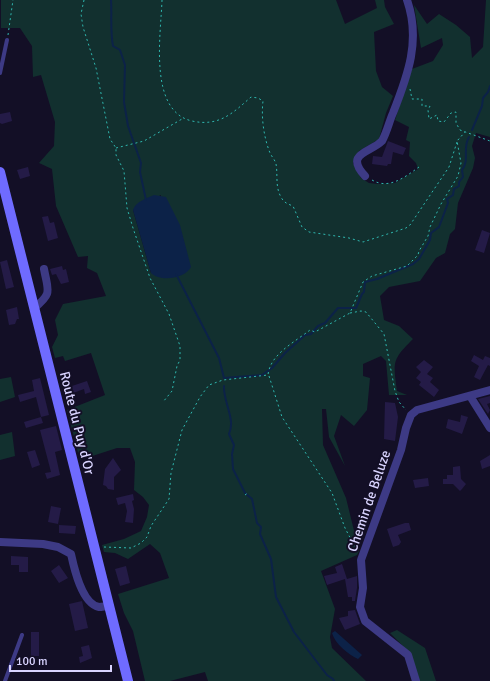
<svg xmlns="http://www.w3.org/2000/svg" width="490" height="681" viewBox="0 0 490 681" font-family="Signika,sans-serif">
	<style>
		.green { fill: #12302f; fill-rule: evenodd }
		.water { fill: #0c2248 }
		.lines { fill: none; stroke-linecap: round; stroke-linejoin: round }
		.stream { stroke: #0c2248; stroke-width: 2 }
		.building { fill: #241b47 }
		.path { stroke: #2fb8b0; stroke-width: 1; stroke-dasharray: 2 3; stroke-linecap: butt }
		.service { stroke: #3d3a85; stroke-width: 4 }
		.minor { stroke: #3d3a85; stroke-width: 8 }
		.secondary { stroke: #6f6bff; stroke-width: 10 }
		.labels { text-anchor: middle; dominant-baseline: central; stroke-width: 4; stroke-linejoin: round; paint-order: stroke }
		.street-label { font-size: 14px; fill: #d9d4ff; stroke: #130f26 }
	</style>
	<rect width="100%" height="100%" fill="#130f26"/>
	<path class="green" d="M1,0h335l9,24 32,-16 -2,-8h9l1,7 9,17 -20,8 2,39 6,16 11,9 -7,17 -7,26 -20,12 -6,12 8,15 8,5 9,1 17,-1 23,-14 -2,-6 -7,-7 1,-14 -4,-2 3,-13 -14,-7 17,-51 21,-8 10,-16 -1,-7 -21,10 -7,-43 13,19 12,-10 17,11 14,12 2,21 11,-11 3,-47h4v137l-14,-4 -4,13 3,12 -2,10 -15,35 -3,26 -5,5 -5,19 -9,5 -16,23 -31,6 -9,9 4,24 15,6 14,13c-21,21 -20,22 -16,52l10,4h-18l-3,-34 -5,-5 -18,8v12l7,2 -3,32 -13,16 -13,-11 -7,21 11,30 -16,-29 -3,-28h-4l1,36 23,53 13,53 -2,4 -36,16 14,38 -5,28 2,11 34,33h-158l-3,-9 -35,9h-25l-12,-50 -9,-18 -6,-19 51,-16 -9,-25 -10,-9 -22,15 -13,-6 -11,-1 -2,-7 22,-6 17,-8 6,-14 2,-12 -6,-8 -9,-7 1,-28 -5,-14h-13l-37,12 -13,-50 38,-15 -14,-42 -26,8 -2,-5 -8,2 -3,-11 6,-12 -3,-15 8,-16 43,-8 -9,-23 -10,-5 1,-12 -10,1 -22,-51 -4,-37 -13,-6 15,-17 1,-24 -14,-47 -8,2 -1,-31 -12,-18h-19zM161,195l-10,78 -18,-63z
		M11,377l4,20 -15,5v-23z
		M12,432l3,24 -15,4v-25z
		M397,630l28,18 11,33h-17l-10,-29 -19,-19z"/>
	<path class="water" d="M154,195l12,2 14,28 11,42c-6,12 -31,15 -40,6l-18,-63c2,-8 14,-12 21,-15z
		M335,631l27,24 -4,4c-10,-5 -23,-15 -26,-26z"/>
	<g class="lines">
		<path class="stream" d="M111,0c1,16 -1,30 2,46l7,4 5,15 -1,37 4,24 13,37 -1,9 6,28
			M472,130l10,-24 1,-8 5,-6 2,-6
			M176,274l43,84 5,20 38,-3 10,-7 13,-15 20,-18 6,-1 7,-8 7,-3 13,-15h18l6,-14 2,-2 1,-10 12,-3 36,-15 6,-5 11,-19 1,-7 8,-6 9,-24 -1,-4 6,-4 1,-6 5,-3v-4l4,-5 -1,-7c8,-10 0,-22 7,-33
			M224,386c-1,16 12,33 5,48l5,11 -2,9 1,15 12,24 7,6 5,24 4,4 -1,7 11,25 5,38 18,35 33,43 6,4 1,2"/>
	</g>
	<path class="building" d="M10,112l2,9 -10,3 -2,-1v-9z
		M388,141l18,7 -3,7 -10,-3 -2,12h-3l-1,2 -15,-2 1,-8 9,1z
		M28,167l2,9 -10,3 -3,-9z
		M48,216l2,7 4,-1 4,16 -10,3 -6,-24z
		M482,230l8,3 -6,20 -9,-3z
		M7,260l7,27 -8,2 -6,-27z
		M62,266l1,4 3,-1 3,13 -8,2 -5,-10 -4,1 -2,-6z
		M17,307l2,12h-2l-2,5 -6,1 -3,-15z
		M474,355l9,5 2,-4 5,2v8l-2,-1 -8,15 -6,-3 5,-11 -8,-5z
		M424,360l9,7 -6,7 6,4 -3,4 9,8 -5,7 -15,-12 2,-3 -5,-4 5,-6 -5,-5z
		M40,378l9,37 -8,2 2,6 -17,5 -2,-6 17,-5 -5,-20 -16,5 -2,-7 16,-4 -2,-11z
		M87,381l4,11 -6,2 -1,-5 -19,7 -2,-7z
		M490,396v7l-3,1 3,6 -2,4 -10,-15z
		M385,402l10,1 3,14 -3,24 -11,-2z
		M461,415l7,2 -6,17 -16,-6 2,-9 12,3z
		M56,426l6,24 -7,2 5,23 -13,4 -2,-6 6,-1 -11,-42z
		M35,450l5,15 -8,3 -5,-16z
		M490,455v11l-8,3 -2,-8z
		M113,458l8,12 -7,7v13l-6,-1 -2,-3 -3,-1 2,-16z
		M460,466l1,13 5,5 -4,5 -2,2 -7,-7h-10v-5h4v-4h6v-8z
		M428,478l1,8 -14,2 -2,-8z
		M133,494l1,6 -2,1 2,8 -1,14 -8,-1 2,-11 -2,-8 -7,2 -2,-7z
		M51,506l10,2 -3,16 -10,-2z
		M405,523h4l2,7 -13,5 3,7 -2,3 -6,2 -6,-18z
		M59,525l17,1 -1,8 -16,-1z
		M11,556l17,1v15h-9v-7h-8z
		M342,564l5,15 10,-3v12l-2,13h-3v-4h-4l-3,-18 -18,6 -3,-9 13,-3 -2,-6z
		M59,565l9,13 -9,5 -8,-12z
		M126,566l4,17 -10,3 -5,-17z
		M82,601l6,27 -13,3 -6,-27z
		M355,610l5,14 -15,6 -6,-12 9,-2v-5z
		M31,632h8v24h-8z
		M89,645l3,13 -12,5 -1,-6 4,-1 -2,-9z"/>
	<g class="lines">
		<path class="path" d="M84,0l-3,14 2,13 13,41 14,71 6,9v7l8,16 3,37 6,20 17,50 19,36 11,32v14l-3,6 -5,25 -9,11
			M162,0c-1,34 -14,111 30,121 27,6 41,-8 59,-24l7,1 5,3c-2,17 1,37 7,52 2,4 5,7 6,11 2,10 -1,23 5,33 3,6 7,7 12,9l9,21 7,5 40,6 14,4 43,-14 4,-3 39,-58 8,-25
			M8,35l5,-35
			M410,89l2,10h10v7h8l-2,4 1,9 8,-4 1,6 6,1 7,-9 5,-1v11l4,7 30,11
			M116,148l28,-7 38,-22
			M372,180c17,10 33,-3 47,-13
			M350,313l11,-2 5,1 18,22 11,57 4,11 7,8
			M269,376l13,41 50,76 13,35 12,23
			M245,495l4,-3
			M104,547l27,1 10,-5 6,-6 4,-11 18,-27 2,-26 11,-43 18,-33 9,-12 14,-5 45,-5c2,-21 27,-33 42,-45l5,2 35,-19 13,-31 9,-6 35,-10 11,-11 1,-4 9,-15 2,-9 11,-23 17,-28 3,-13 -4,-22 8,-9"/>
		<path class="service" d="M0,73l7,-33
			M5,681l17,-46"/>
		<path class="minor" d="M365,176c-21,-23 5,-23 17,-35 5,-9 7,-19 11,-28 15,-38 28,-73 14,-113
			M34,308c19,-15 14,-17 10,-39
			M470,396l20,32
			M0,542l43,2 15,3 13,7c3,14 11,50 28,53 3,0 7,-1 10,-1
			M416,681l-8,-26 -43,-34 -5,-14 3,-19 -2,-28 40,-110 5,-22 5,-13 6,-5 73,-20"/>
		<path class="secondary" d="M0,172l128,509"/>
	</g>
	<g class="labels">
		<g class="street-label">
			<text transform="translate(77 423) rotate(76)">Route du Puy d'Or</text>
			<text transform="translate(369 501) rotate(-71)">Chemin de Beluze</text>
		</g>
	</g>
	<path d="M10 665v6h101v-6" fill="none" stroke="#d9d4ff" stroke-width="2"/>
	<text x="16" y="665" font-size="12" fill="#d9d4ff" stroke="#130f26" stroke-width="3" paint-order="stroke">100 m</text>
</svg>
